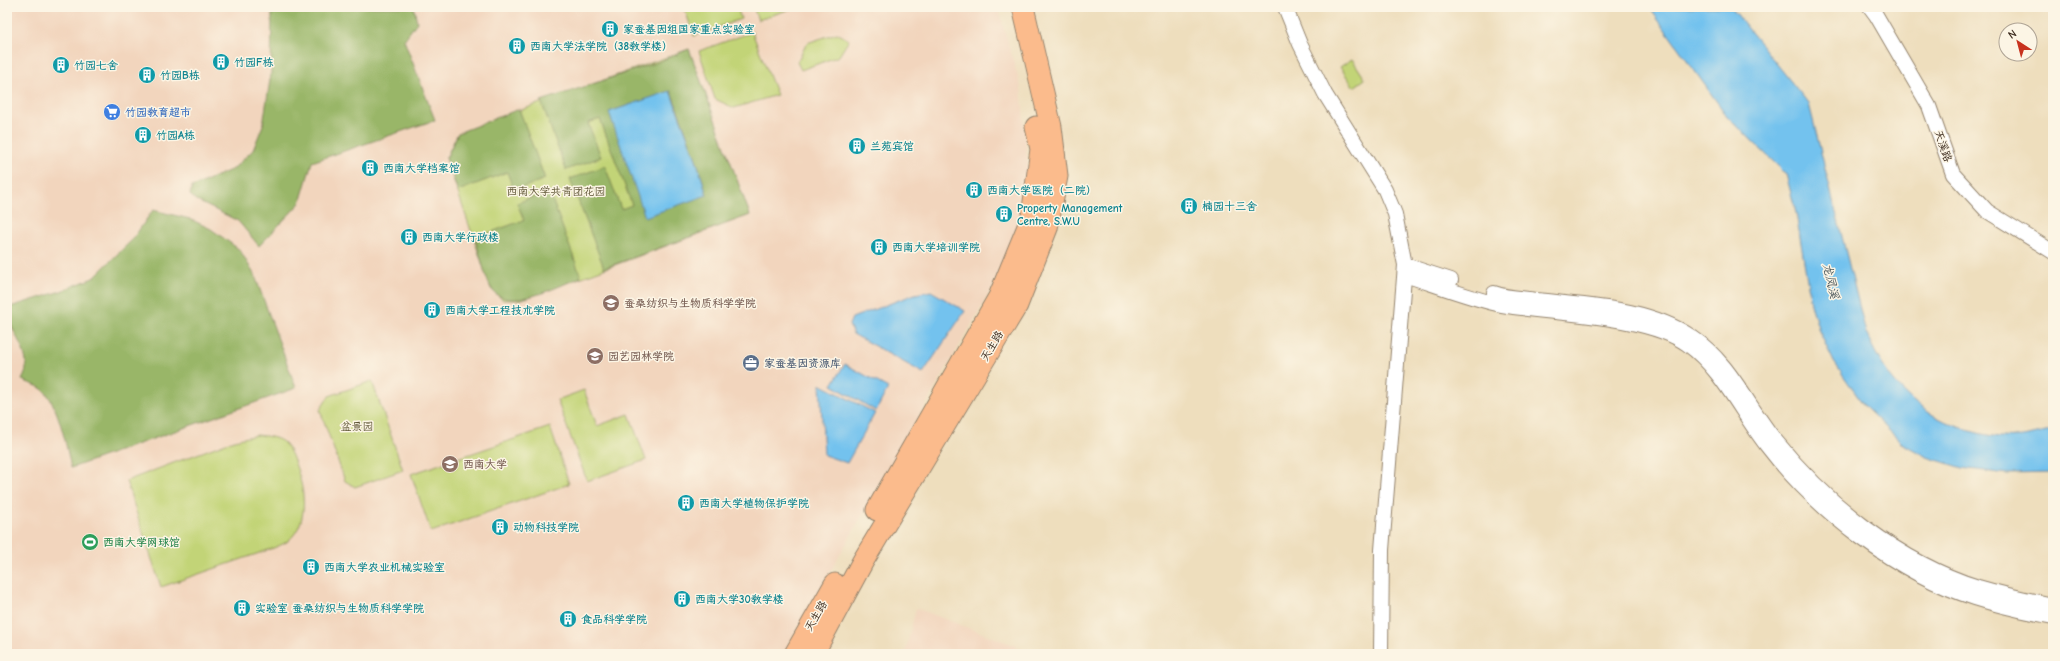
<svg xmlns="http://www.w3.org/2000/svg" width="2060" height="661" viewBox="0 0 2060 661" font-family="'Comic Neue','LXGW WenKai TC',sans-serif">
	<style>
		.built { fill: #f2d5bd }
		.green { fill: #c2d477; stroke: #7e7f4a }
		.forest { fill: #99b668; stroke: #6a7043; fill-rule: evenodd }
		.water { fill: #73c2ee; stroke: #577686 }
		.lines { fill: none; stroke-linecap: round; stroke-linejoin: round }
		.minor-casing { stroke: #94846e; stroke-width: 16 }
		.highway-casing { stroke: #94846e; stroke-width: 23 }
		.minor { stroke: #fff; stroke-width: 14 }
		.highway { stroke: #fbbb8c; stroke-width: 21 }
		.labels { text-anchor: middle; dominant-baseline: central; stroke-width: 3; stroke-linejoin: round; paint-order: stroke }
		.culture-label { font-size: 11px; font-weight: bold; fill: #0d838f; stroke: #fcf5e5; text-anchor: start }
		.shop-label { font-size: 11px; font-weight: bold; fill: #366cbe; stroke: #fcf5e5; text-anchor: start }
		.street-label { font-size: 11px; fill: #3b2a1e; stroke: #fcf5e5 }
		.park-label { font-size: 11px; fill: #5d5434; stroke: #fcf5e5 }
		.education-label { font-size: 11px; font-weight: bold; fill: #785e54; stroke: #fcf5e5; text-anchor: start }
		.service-label { font-size: 11px; font-weight: bold; fill: #4e5e75; stroke: #fcf5e5; text-anchor: start }
		.leisure-label { font-size: 11px; font-weight: bold; fill: #27864d; stroke: #fcf5e5; text-anchor: start }
		.water-label { font-size: 12px; font-style: italic; fill: #4c585c; stroke: #fcf5e5 }
	</style>
	<rect width="100%" height="100%" fill="#fcf5e5"/>
	<filter id="ink" filterUnits="userSpaceOnUse"><feTurbulence type="fractalNoise" baseFrequency=".025" numOctaves="2"/><feDisplacementMap in="SourceGraphic" scale="8" xChannelSelector="R" yChannelSelector="G"/><feConvolveMatrix kernelMatrix="1 2 1 2 8 2 1 2 1" color-interpolation-filters="sRGB"/></filter>
	<filter id="wash" filterUnits="userSpaceOnUse"><feTurbulence type="fractalNoise" baseFrequency=".012" numOctaves="4" result="noise"/><feDisplacementMap in="SourceGraphic" scale="16" xChannelSelector="R" yChannelSelector="G"/><feGaussianBlur stdDeviation="0.9" result="paint"/><feColorMatrix in="noise" values="0 0 0 0 0 0 0 0 0 0 0 0 0 0 0 0 0 1.4 0 .05"/><feComposite in="paint" operator="in"/></filter>
	<g filter="url(#wash)">
		<rect width="100%" height="100%" fill="#eedebd"/>
		<path class="built" d="M7,7h991l23,81 9,101 -29,84 -218,381h-776z
			M916,608l100,38 -1,8h-110z"/>
		<path class="green" d="M684,7h53l4,12 -47,17z
			M753,7h43l-38,13z
			M752,32l25,63 -43,13 -19,-9 -16,-48z
			M837,33l12,7 -10,16 -38,14 -4,-8 10,-19z
			M689,49l61,166 -230,85h-17l-12,-11 -45,-131 12,-25z
			M1352,59l13,20 -11,8 -14,-20z
			M372,381l31,89 -48,17 -10,-6 -25,-71 9,-14z
			M584,390l13,36 32,-12 17,46 -59,21 -30,-81z
			M550,427l19,57 -138,48 -20,-58z
			M257,435c9,1 22,2 28,9 6,7 9,17 12,25 8,23 12,54 -9,72 -4,3 -12,6 -17,8l-110,38 -35,-106 108,-41z"/>
		<path class="forest" d="M272,7h142l3,15 -13,18 31,80 -123,42 -12,41 -41,43 -21,-25 -41,-20 -7,-6 2,-8 41,-18 20,-19 10,-25 8,-52z
			M689,49l61,166 -146,53 -34,-89 35,-13 16,43 11,-4 -32,-86 -12,4 13,34 -35,13 -25,-69 115,-38zM671,91l25,68 11,36 -98,-83z
			M519,109l26,70 -31,12 -7,-19 -49,19 -12,-33 12,-25z
			M549,191l32,86c-21,8 -75,38 -90,11 -7,-13 -11,-35 -16,-50l49,-18 -7,-17z
			M153,210l37,9 21,10 29,21 15,26 41,112 -225,80c-4,-19 -13,-67 -29,-79 -5,-4 -14,-6 -20,-9 15,-25 -15,-48 -15,-72l54,-17 32,-13 39,-38z"/>
		<path class="water" d="M1649,7h82l78,97 57,229c11,25 25,49 46,67 28,25 80,43 117,36 8,-2 16,-4 24,-6v43l-46,1 -45,-6 -35,-11 -24,-13 -38,-37 -31,-45 -15,-31 -8,-27 -15,-91 -10,-39 -59,-58z
			M670,91l26,68 11,36 -62,22 -36,-105z
			M931,291l34,20 -42,62 -70,-39 -4,-9 3,-7 63,-24z
			M845,364l43,24 -12,23 -44,-26z
			M820,384l55,29 -28,50 -23,-8z"/>
	</g>
	<g filter="url(#ink)">
		<g class="lines">
			<g class="minor-casing">
				<path id="minor" d="M1285,7l15,37 25,50 60,96 10,24 10,51 -23,285 -1,104
					M1870,7l6,8 53,91 24,68 34,37 66,41
					M1405,265l46,15
					M1405,275c31,10 64,23 96,30 51,10 144,9 186,39 35,25 54,69 80,102 49,64 130,128 208,152 25,8 52,14 78,19
					M1494,293c13,5 29,5 43,7 52,6 111,7 155,37 38,25 56,70 84,104 51,63 123,121 202,146 24,7 50,13 75,18"/>
			</g>
			<g class="highway-casing">
				<path id="highway" d="M877,510l122,-213 33,-80 9,-68 -5,-22
					M795,654l40,-70
					M813,654l50,-93 154,-256 30,-77 10,-52 -6,-49 -28,-120"/>
			</g>
			<use href="#minor" class="minor"/>
			<use href="#highway" class="highway"/>
		</g>
	</g>
	<defs>
		<g id="building-disc" transform="scale(0.9)"><circle r="9.5" fill="#0f9aa8" stroke="#fcf5e5"/><path d="M-4-6H4V6H1V3H-1V6H-4ZM-2.5-4.3h1.7v1.8h-1.7ZM.8-4.3h1.7v1.8H.8ZM-2.5-1h1.7V.8h-1.7ZM.8-1h1.7V.8H.8Z" fill="#fff"/></g>
		<g id="supermarket-disc" transform="scale(0.9)"><circle r="9.5" fill="#3f7fe0" stroke="#fcf5e5"/><path d="M-6-5.5h2.5l.6 2H6L4.5 2H-2.5L-4.4-4H-6ZM-1.5 3.2a1.3 1.3 0 1 0 .1 0ZM3 3.2a1.3 1.3 0 1 0 .1 0Z" fill="#fff"/></g>
		<g id="university-disc" transform="scale(0.9)"><circle r="9.5" fill="#8d6e63" stroke="#fcf5e5"/><path d="M0-5L7-2L0 1L-7-2ZM-4 1L0 2.5L4 1V4Q0 6-4 4Z" fill="#fff"/></g>
		<g id="office-disc" transform="scale(0.9)"><circle r="9.5" fill="#5c6f8a" stroke="#fcf5e5"/><path d="M-6-3h4V-5.5h4V-3h4V5H-6ZM-1-4.5V-3h2v-1.5ZM-6 0V1H6V0Z" fill="#fff"/></g>
		<g id="stadium-disc" transform="scale(0.9)"><circle r="9.5" fill="#2e9e5b" stroke="#fcf5e5"/><path d="M0-5a6.5 5 0 1 0 0 10a6.5 5 0 1 0 0-10ZM-3.5-1.8h7v3.6h-7Z" fill="#fff"/></g>
	</defs>
	<g fill-rule="evenodd">
		<use href="#building-disc" x="610" y="29"/>
		<use href="#building-disc" x="517" y="46"/>
		<use href="#building-disc" x="221" y="62"/>
		<use href="#building-disc" x="61" y="65"/>
		<use href="#building-disc" x="147" y="75"/>
		<use href="#supermarket-disc" x="112" y="112"/>
		<use href="#building-disc" x="143" y="135"/>
		<use href="#building-disc" x="857" y="146"/>
		<use href="#building-disc" x="370" y="168"/>
		<use href="#building-disc" x="974" y="190"/>
		<use href="#building-disc" x="1189" y="206"/>
		<use href="#building-disc" x="1004" y="214"/>
		<use href="#building-disc" x="409" y="237"/>
		<use href="#building-disc" x="879" y="247"/>
		<use href="#university-disc" x="611" y="303"/>
		<use href="#building-disc" x="432" y="310"/>
		<use href="#university-disc" x="595" y="356"/>
		<use href="#office-disc" x="751" y="363"/>
		<use href="#university-disc" x="450" y="464"/>
		<use href="#building-disc" x="686" y="503"/>
		<use href="#building-disc" x="500" y="527"/>
		<use href="#stadium-disc" x="90" y="542"/>
		<use href="#building-disc" x="311" y="567"/>
		<use href="#building-disc" x="682" y="599"/>
		<use href="#building-disc" x="242" y="608"/>
		<use href="#building-disc" x="568" y="619"/>
	</g>
	<g class="labels">
		<g class="culture-label">
			<text x="623" y="29">家蚕基因组国家重点实验室</text>
			<text x="530" y="46">西南大学法学院（38教学楼）</text>
			<text x="234" y="62">竹园F栋</text>
			<text x="74" y="65">竹园七舍</text>
			<text x="160" y="75">竹园B栋</text>
			<text x="156" y="135">竹园A栋</text>
			<text x="870" y="146">兰苑宾馆</text>
			<text x="383" y="168">西南大学档案馆</text>
			<text x="987" y="190">西南大学医院（二院）</text>
			<text x="1202" y="206">楠园十三舍</text>
			<text x="1017" y="208">Property Management<tspan x="1017" dy="13">Centre, S.W.U</tspan></text>
			<text x="422" y="237">西南大学行政楼</text>
			<text x="892" y="247">西南大学培训学院</text>
			<text x="445" y="310">西南大学工程技术学院</text>
			<text x="699" y="503">西南大学植物保护学院</text>
			<text x="513" y="527">动物科技学院</text>
			<text x="324" y="567">西南大学农业机械实验室</text>
			<text x="695" y="599">西南大学30教学楼</text>
			<text x="255" y="608">实验室 蚕桑纺织与生物质科学学院</text>
			<text x="581" y="619">食品科学学院</text>
		</g>
		<g class="shop-label">
			<text x="125" y="112">竹园教育超市</text>
		</g>
		<g class="street-label">
			<text transform="translate(1943 146) rotate(71)">天溪路</text>
			<text transform="translate(992 346) rotate(-59)">天生路</text>
			<text transform="translate(816 616) rotate(-60)">天生路</text>
		</g>
		<g class="park-label">
			<text x="556" y="191">西南大学共青团花园</text>
			<text x="357" y="426">盆景园</text>
		</g>
		<g class="education-label">
			<text x="624" y="303">蚕桑纺织与生物质科学学院</text>
			<text x="608" y="356">园艺园林学院</text>
			<text x="463" y="464">西南大学</text>
		</g>
		<g class="service-label">
			<text x="764" y="363">家蚕基因资源库</text>
		</g>
		<g class="leisure-label">
			<text x="103" y="542">西南大学网球馆</text>
		</g>
		<g class="water-label">
			<text transform="translate(1831 281) rotate(77)">龙凤溪</text>
		</g>
	</g>
	<rect width="2060" height="661" fill="none" stroke="#fcf5e5" stroke-width="24"/>
	<g transform="translate(2018 42) rotate(324)"><circle r="19" fill="#fcf5e5" stroke="#afa495"/>
	<path d="M0-3L7 15L0 10L-7 15Z" fill="#c8321e"/>
	<text y="-6" font-size="11" font-weight="bold" text-anchor="middle" fill="#3b2a1e">N</text>
	</g>
</svg>
